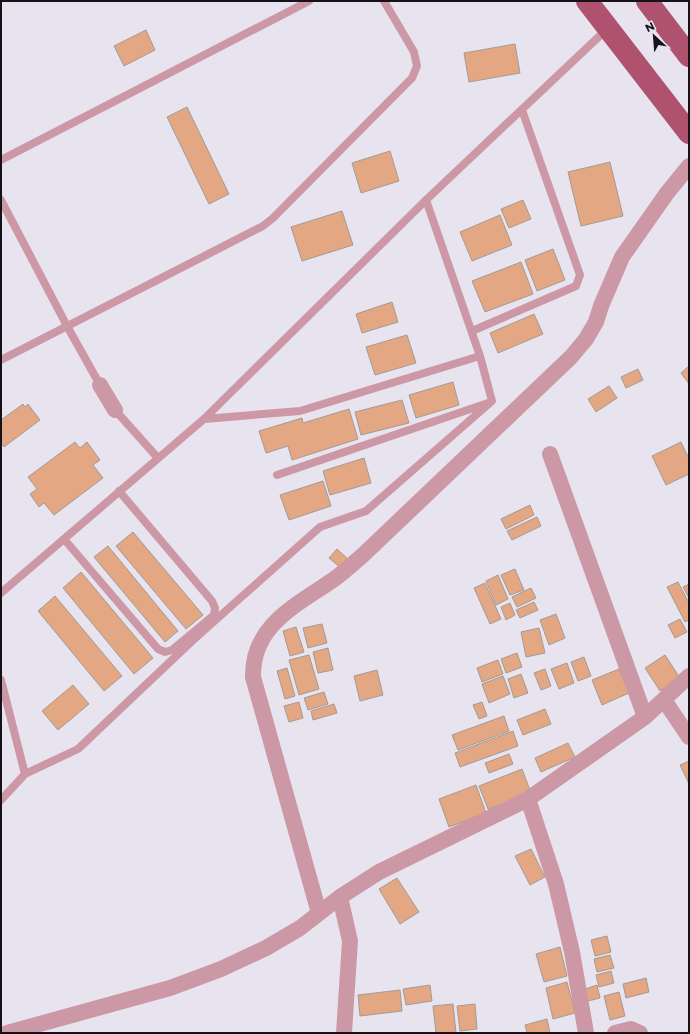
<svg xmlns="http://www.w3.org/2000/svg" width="690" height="1034" viewBox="0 0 690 1034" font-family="Montserrat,sans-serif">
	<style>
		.building { fill: #e3a783; stroke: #a49a94 }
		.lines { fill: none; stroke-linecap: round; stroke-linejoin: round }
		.lane { stroke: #cd98a5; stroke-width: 8 }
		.street { stroke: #cd98a5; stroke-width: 16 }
		.primary { stroke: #af526f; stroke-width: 22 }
	</style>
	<rect width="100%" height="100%" fill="#e8e4ef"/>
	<path class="building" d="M146,30l9,20 -31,16 -10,-20z
		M515,44l5,29 -51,9 -5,-29z
		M187,107l42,87 -20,10 -42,-87z
		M390,151l9,30 -38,12 -9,-30z
		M610,162l13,54 -42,10 -13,-54z
		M523,200l8,19 -22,9 -8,-19z
		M342,211l11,34 -51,16 -11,-34z
		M500,215l12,30 -40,16 -12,-29z
		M553,249l12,31 -28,11 -12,-31z
		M521,262l12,32 -48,18 -13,-31z
		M392,302l6,20 -36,11 -6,-19z
		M534,314l9,20 -45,19 -8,-20z
		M407,335l9,28 -41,12 -9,-28z
		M689,366v18l-8,-11z
		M638,369l5,11 -17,8 -5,-11z
		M453,382l6,23 -43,13 -7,-23z
		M609,386l8,12 -21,14 -8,-13z
		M402,400l7,23 -48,12 -6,-23z
		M23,404l2,3 3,-3 12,16 -36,27 -3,-4v-23z
		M349,409l9,30 -66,21 -4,-14 -22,7 -7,-22 43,-13 1,5z
		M75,442l5,6 7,-6 13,18 -7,5 10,13 -49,37 -10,-12 -5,4 -9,-13 7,-5 -9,-12z
		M681,442l8,17v15l-23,11 -14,-29z
		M364,458l7,25 -41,12 -7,-24z
		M323,481l8,25 -42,14 -9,-25z
		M530,505l4,10 -28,14 -5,-10z
		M537,517l4,9 -29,14 -5,-9z
		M133,532l70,83 -17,14 -70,-83z
		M108,546l70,85 -13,11 -71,-85z
		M337,549l12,11 -7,9 -13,-11z
		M515,569l9,21 -14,5 -9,-20z
		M81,572l72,86 -19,16 -71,-86z
		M498,575l10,24 -12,6 -10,-24z
		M678,582l11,21v17l-4,2 -18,-35z
		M485,583l16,36 -11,5 -16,-36z
		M689,584v14l-6,-11z
		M531,588l5,10 -19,9 -5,-10z
		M55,596l67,80 -18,15 -66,-80z
		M534,602l4,8 -18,8 -4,-8z
		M510,603l5,12 -9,5 -5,-13z
		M556,614l9,24 -16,7 -9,-25z
		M680,619l7,13 -12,6 -7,-13z
		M322,624l5,19 -19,5 -5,-20z
		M296,627l8,25 -14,4 -7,-25z
		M539,628l6,25 -19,4 -5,-25z
		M328,648l5,22 -15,3 -5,-21z
		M517,653l5,14 -16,6 -5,-14z
		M309,655l10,34 -20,6 -10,-35z
		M665,655l15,23 -20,13 -15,-23z
		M584,657l7,19 -13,5 -7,-19z
		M498,660l5,14 -21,8 -5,-14z
		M567,663l7,20 -15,6 -8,-20z
		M287,668l8,28 -10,3 -8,-28z
		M545,669l6,17 -10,4 -7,-17z
		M619,669l10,24 -27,12 -10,-25z
		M377,670l6,25 -23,6 -6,-25z
		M521,674l7,19 -14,5 -6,-19z
		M503,676l7,18 -21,9 -7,-19z
		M73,685l16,19 -31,26 -16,-19z
		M324,692l4,12 -20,6 -4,-12z
		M299,702l4,16 -14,4 -5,-16z
		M482,702l5,14 -8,3 -6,-14z
		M334,704l3,9 -24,7 -2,-9z
		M545,709l6,15 -28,11 -6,-15z
		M504,716l5,15 -51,19 -6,-15z
		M513,731l5,15 -58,21 -5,-14z
		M568,743l7,14 -34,15 -6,-14z
		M509,754l4,10 -24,9 -4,-10z
		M689,761v23l-9,-19z
		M522,769l9,24 -43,16 -9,-23z
		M476,785l10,28 -37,14 -10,-28z
		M531,849l14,28 -15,8 -15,-29z
		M397,878l22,34 -19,12 -21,-35z
		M607,936l4,16 -16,4 -4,-16z
		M560,947l7,29 -23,6 -8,-28z
		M610,955l4,13 -17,4 -3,-13z
		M611,971l3,12 -15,4 -3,-12z
		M646,978l3,14 -23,6 -3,-14z
		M567,982l8,31 -22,6 -7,-31z
		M430,985l2,16 -26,4 -3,-16z
		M597,985l3,13 -12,3 -3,-12z
		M400,990l2,21 -42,5 -2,-21z
		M619,992l6,24 -15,4 -6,-24z
		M453,1004l3,29h-20l-3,-27z
		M475,1004l2,25 -17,2 -3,-25z
		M547,1019l3,14h-23l-2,-8z"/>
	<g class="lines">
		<path class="lane" d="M1,160l308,-159
			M1,200l66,126 33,59
			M472,331l104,-45 4,-11 -58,-165
			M1,360l262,-134 10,-8 139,-140 5,-12 -3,-14 -30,-51
			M115,410l42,47
			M204,419l96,-8 180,-55 -54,-156
			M277,475l211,-72
			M64,539l94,110 7,3 7,-2 42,-35 1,-7 -3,-7 -93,-110
			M1,593l203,-174 222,-219 182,-172
			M1,680l24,94 -24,26
			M25,774l53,-25 114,-108 128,-114 46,-16 126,-110 -12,-45"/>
		<path class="street" d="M100,385l15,25
			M550,454l95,263
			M664,700l25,37
			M528,799l28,85 16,68 14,81
			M340,897l10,44 -6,92
			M319,913l-66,-236c-1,-54 47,-73 84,-100 9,-7 17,-14 26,-22l208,-198 15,-18 10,-17 5,-16 21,-49 45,-64 22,-27
			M7,1033l163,-45 51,-19 45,-21 34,-20 40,-31 39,-25 149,-73 117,-82 44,-41
			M615,1033l16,-4 9,4"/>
		<path class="primary" d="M587,1l102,132
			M647,1l42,55"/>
	</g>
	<rect width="690" height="1034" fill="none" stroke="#151317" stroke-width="4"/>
	<g transform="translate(654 36) rotate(334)" stroke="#e8e4ef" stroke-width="3" paint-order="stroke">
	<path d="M0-3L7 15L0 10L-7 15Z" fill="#151317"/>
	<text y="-6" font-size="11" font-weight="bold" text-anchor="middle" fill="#151317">N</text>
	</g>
</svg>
